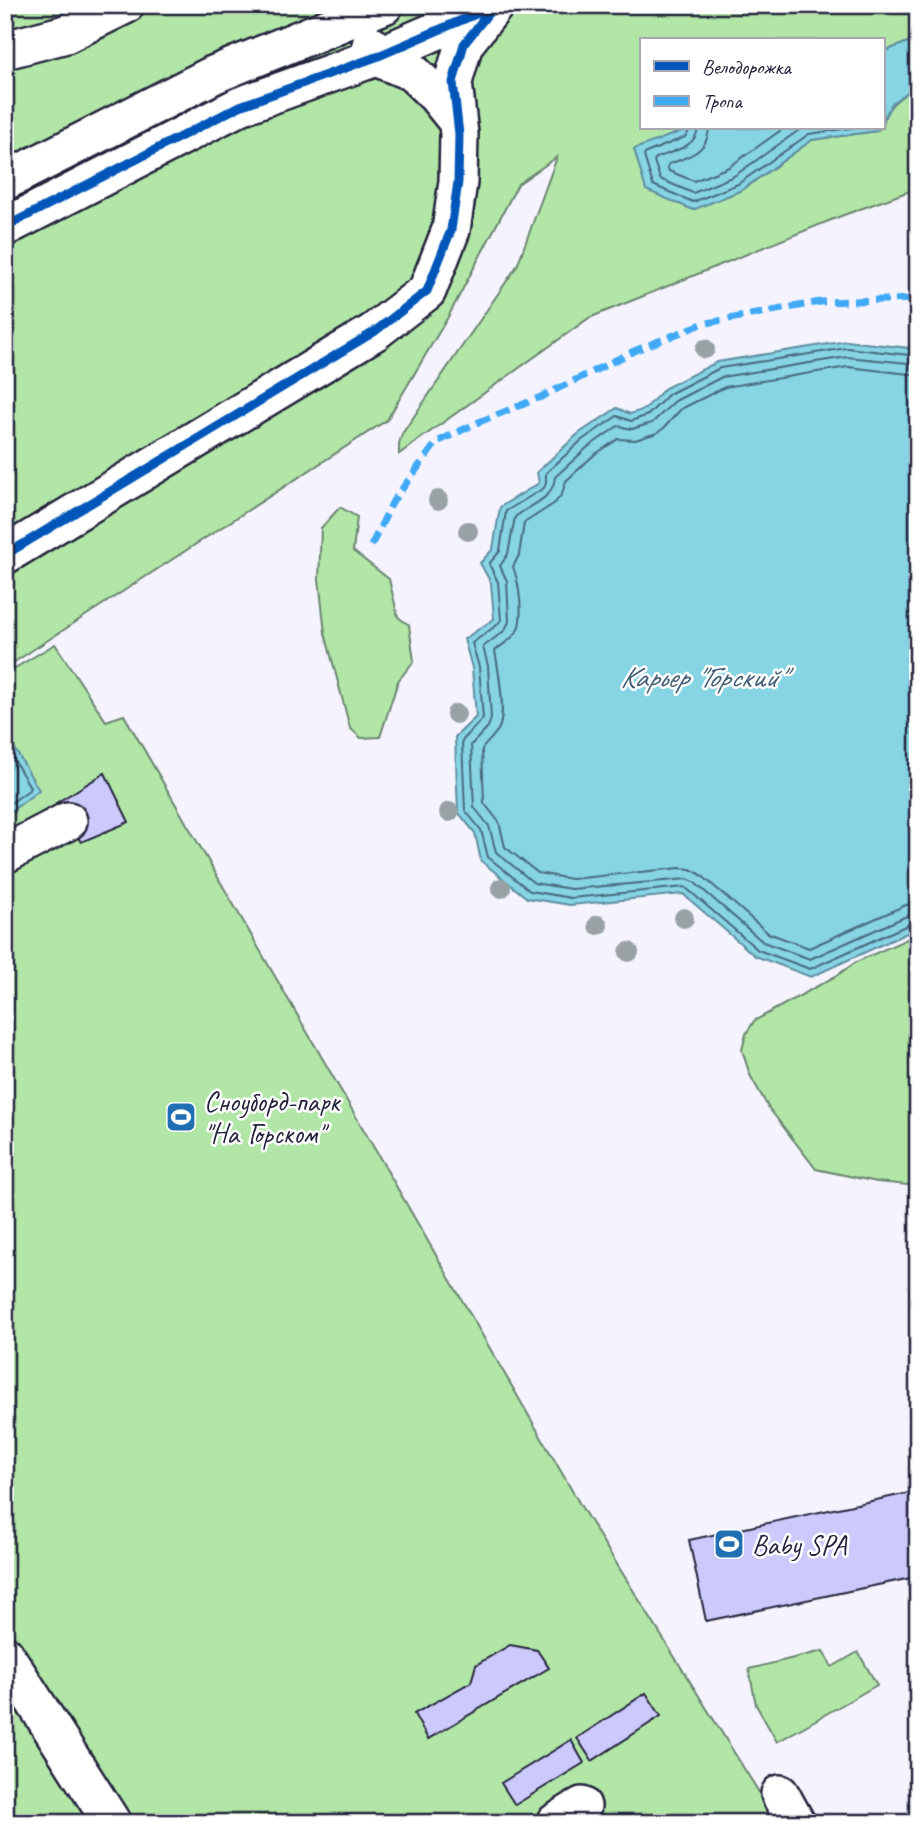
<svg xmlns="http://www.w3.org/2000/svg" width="923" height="1828" viewBox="0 0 923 1828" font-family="Caveat,sans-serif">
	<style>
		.green { fill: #b2e6a7; stroke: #6a8471; stroke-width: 2 }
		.water { fill: #86d4e4; stroke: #5e8da0; stroke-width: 2 }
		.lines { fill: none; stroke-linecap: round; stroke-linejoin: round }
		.shore { stroke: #4a697f; stroke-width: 2 }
		.building { fill: #cccafc; stroke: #22223b; stroke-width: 2 }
		.minor-casing { stroke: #22223b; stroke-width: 42 }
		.minor { stroke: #fff; stroke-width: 37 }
		.quiet { stroke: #3fa9f5; stroke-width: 7; stroke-dasharray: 14 7; stroke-linecap: butt }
		.cycleway-casing { stroke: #fff; stroke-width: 13 }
		.cycleway { stroke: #0057b8; stroke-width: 9 }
		.tree { fill: #99a1a4 }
		.labels { text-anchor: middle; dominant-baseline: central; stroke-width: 5; stroke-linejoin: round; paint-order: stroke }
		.poi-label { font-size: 28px; fill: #22223b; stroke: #fff; text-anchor: start }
		.water-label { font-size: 30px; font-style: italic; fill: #456076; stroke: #fff }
	</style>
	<rect width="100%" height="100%" fill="#f5f4fe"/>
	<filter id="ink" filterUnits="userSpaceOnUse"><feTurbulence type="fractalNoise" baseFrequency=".0143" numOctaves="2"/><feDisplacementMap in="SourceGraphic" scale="14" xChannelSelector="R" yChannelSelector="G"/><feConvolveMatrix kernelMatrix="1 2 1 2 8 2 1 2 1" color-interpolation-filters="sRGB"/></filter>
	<g filter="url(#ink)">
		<path class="green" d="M5,5h913v33l-35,14v-12h-242v88h49l-55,22 107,40 70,-50 65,-9 2,-3h4c0,-22 19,-32 35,-43v103l-77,28 -252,102 -190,136v-10l3,-10 115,-168 40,-109 -39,27 -70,133 -61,103 -382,248z
			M340,507l17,10 -4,34 36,28 9,38 11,8 5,36 -16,20 -18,56 -19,1 -11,-10 -25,-95 -6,-54 2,-51z
			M55,644l51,77 18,-6 461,798 193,310h-773v-1149z
			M918,934v252l-41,-4 -61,-13 -48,-62 -18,-32 -8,-25 4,-16 8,-13 82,-45 20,-14z
			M823,1651l9,16 26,-15 19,33 -100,57 -21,-37 -7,-36z"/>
		<path class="water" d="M918,38v47l-26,18 -9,17v-68z
			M690,128h189l-2,3 -65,9 -70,50 -49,20 -47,-20 -12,-41z
			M847,341l71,8v579l-107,49 -56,-21 -72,-62 -113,11 -43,-7 -46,-37 -6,-28 -17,-21 -3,-75 21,-20 -4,-49 -8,-29 30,-20 -3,-36 -11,-20 13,-14 7,-42 39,-24 -2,-11 41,-38 39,-26 13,6 15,-5 20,-21 52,-26z
			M5,732l34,58 -34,26z"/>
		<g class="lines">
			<path class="shore" d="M689,128l-1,5 -3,4 -39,16 -2,3 9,29 40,17 45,-18 71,-50 41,-6
				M698,128c-2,20 -25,23 -42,30l-2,3 6,18 33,14 41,-17 68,-48
				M709,128c-1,24 -21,29 -40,36l-2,3 2,4 25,10 35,-14 55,-39
				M918,356l-71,-8 -127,20 -51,26 -21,21 -17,6 -14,-5 -35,24 -36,33v10l-2,5 -38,23 -6,40 -11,13 9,18 3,38 -4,5 -25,18 7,24 4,51 -21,23 3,69 16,20 7,27 42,34 41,7 114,-11 73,63 52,19 102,-46 6,-1
				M918,364l-71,-7 -125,20 -47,24 -23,22 -20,6 -14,-3 -30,21 -33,30c-2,23 -24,27 -40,40l-7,37 -8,12 7,15 2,41 -5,9 -21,16 5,19 3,53 -3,8 -17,18 3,62 15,19 7,26 38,31 37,6 116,-10 7,3 69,60 47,17 99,-44 9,-2
				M918,375l-70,-8 -123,20 -44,22 -17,19 -7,5 -22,7 -17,-1 -24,16 -28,26 -4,13 -7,9 -31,20 -5,32 -6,12c6,15 12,52 3,66 -6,8 -15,12 -21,18 3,16 11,63 4,77 -4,8 -12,14 -17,21l2,54 15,19 6,25 33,26 33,6 109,-11 10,1 10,5 68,59 41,15 97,-43 12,-2
				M5,745l25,42 -1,3 -24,17"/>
		</g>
		<path class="building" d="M105,773l24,49 -48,20 -25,-39z
			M918,1491v90l-2,-4 -210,44 -17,-81z
			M510,1645l27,5 12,18 -121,71 -14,-25 57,-32 5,-17z
			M646,1693l15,23 -69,45 -15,-23z
			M571,1740l13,23 -69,42 -14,-22z"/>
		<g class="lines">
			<g class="minor-casing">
				<path id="minor" d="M371,45l5,12 36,15 24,23 21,26
					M5,50l61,-16 59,-29
					M5,181l208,-106 171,-70
					M5,227l235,-121 136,-49 115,-50
					M5,555l369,-223 53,-41 24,-61 7,-48 1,-48 -6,-52 11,-38 30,-38
					M5,854l63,-33
					M5,1655l107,168
					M780,1794l16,29
					M555,1823l27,-17"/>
			</g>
			<use href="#minor" class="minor"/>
			<path class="quiet" d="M371,546l22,-45 44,-59 42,-20 62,-25 93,-46 68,-27 118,-22 98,-3"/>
			<g class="cycleway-casing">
				<path id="cycleway" d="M5,227l235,-121 136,-49 116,-50
					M5,555l369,-223 53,-41 24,-61 7,-48 1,-48 -6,-52 11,-38 30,-38"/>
			</g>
			<use href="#cycleway" class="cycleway"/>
		</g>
		<g class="tree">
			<circle cx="705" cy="349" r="10"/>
			<circle cx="438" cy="500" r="10"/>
			<circle cx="468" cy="531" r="10"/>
			<circle cx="456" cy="714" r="10"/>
			<circle cx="449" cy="812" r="10"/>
			<circle cx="501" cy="888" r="10"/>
			<circle cx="684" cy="918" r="10"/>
			<circle cx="598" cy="925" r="10"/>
			<circle cx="629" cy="952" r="10"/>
		</g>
	</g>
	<defs>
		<g id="stadium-square" transform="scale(1.575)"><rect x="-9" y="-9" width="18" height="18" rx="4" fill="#1f6fb2" stroke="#fff"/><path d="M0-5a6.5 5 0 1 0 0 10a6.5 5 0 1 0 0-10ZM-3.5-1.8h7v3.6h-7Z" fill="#fff"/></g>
	</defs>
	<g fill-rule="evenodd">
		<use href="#stadium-square" x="181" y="1117"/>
		<use href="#stadium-square" x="729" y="1544"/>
	</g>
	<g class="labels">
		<g class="poi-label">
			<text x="204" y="1101">Сноуборд-парк<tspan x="204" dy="32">"На Горском"</tspan></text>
			<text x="752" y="1544">Baby SPA</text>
		</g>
		<g class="water-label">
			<text x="702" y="677">Карьер "Горский"</text>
		</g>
	</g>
	<rect width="923" height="1828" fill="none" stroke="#fff" stroke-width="28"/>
	<rect x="14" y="14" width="895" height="1800" fill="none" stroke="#22223b" stroke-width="2.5" filter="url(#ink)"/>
	<rect x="640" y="38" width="245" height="91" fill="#ffffff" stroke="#a7a7b1" stroke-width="2"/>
	<rect x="654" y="61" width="35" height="10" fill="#0057b8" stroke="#a7a7b1" stroke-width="2"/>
	<text x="702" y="74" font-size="21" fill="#22223b">Велодорожка</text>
	<rect x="654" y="96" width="35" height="10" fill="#3fa9f5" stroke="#a7a7b1" stroke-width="2"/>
	<text x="702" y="108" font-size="21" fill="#22223b">Тропа</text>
</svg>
